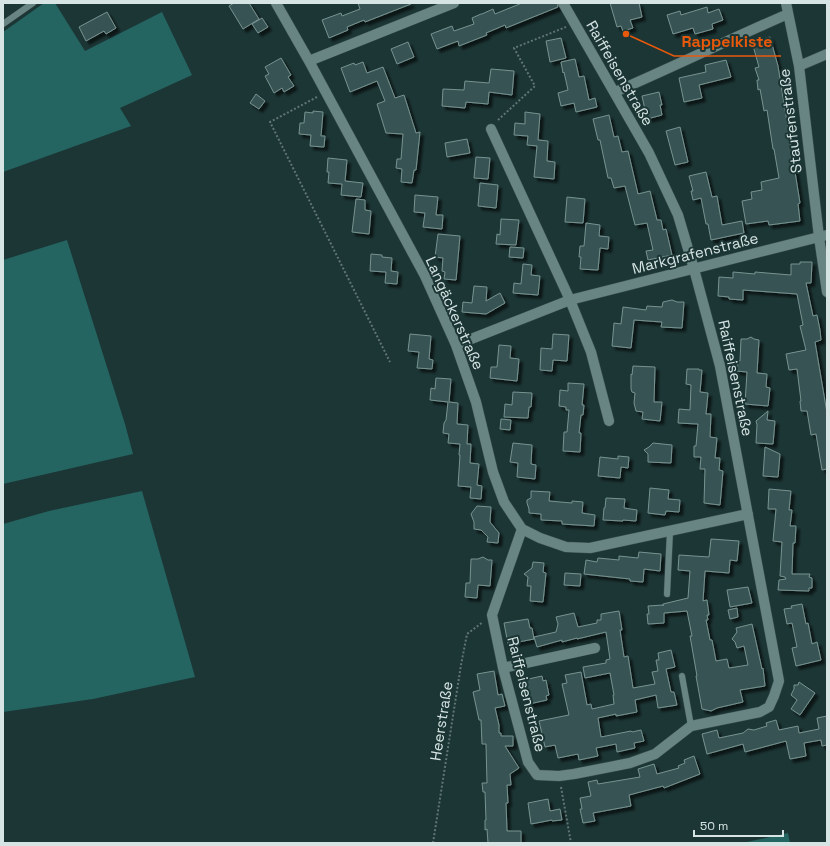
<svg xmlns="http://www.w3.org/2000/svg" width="830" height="846" viewBox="0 0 830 846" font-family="'Space Grotesk',sans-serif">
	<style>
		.green { fill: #246461 }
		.building { fill: #385352; stroke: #779391; filter: url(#shadow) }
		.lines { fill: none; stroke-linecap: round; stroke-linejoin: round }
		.service-casing { stroke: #3a5150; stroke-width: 7 }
		.minor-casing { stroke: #3a5150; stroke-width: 11 }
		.path { stroke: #607675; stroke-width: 2; stroke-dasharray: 2 2; stroke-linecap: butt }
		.service { stroke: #698583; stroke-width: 6 }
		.minor { stroke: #698583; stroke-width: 10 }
		.labels { text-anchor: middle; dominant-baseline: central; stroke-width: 4; stroke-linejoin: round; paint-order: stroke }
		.street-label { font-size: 15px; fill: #d6e5e4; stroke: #1c3635 }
		.leader { fill: none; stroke: #e8590c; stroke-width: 1.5 }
		.callout-dot { fill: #e8590c; stroke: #1c3635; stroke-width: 1.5 }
		.callout-label { font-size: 16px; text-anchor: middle; font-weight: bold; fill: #e8590c; stroke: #1c3635; stroke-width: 4; stroke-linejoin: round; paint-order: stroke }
	</style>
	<defs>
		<filter id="shadow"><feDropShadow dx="3.5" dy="3.5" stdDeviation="1" flood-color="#0009"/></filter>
	</defs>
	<rect width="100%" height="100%" fill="#1c3635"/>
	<path class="green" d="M44,3h11l30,48 77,-39 30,63 -72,33 11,18 -128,46v-140z
		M67,240l58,184 8,30 -130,30v-224z
		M142,491l53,186 -102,22 -90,13v-188l46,-13z
		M788,833l2,10h-47l4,-1z"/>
	<path class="building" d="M234,3h15l10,16 -16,10 -14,-23z
		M358,3h53v1l-46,18 -1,-2 -17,7 1,3 -19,8 -7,-18 19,-7 1,3 18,-7z
		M522,3h35l1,4 -52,21 -1,-3 -19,8 1,2 -28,11 -1,-5 -21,8 -6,-15 21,-8 2,5 20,-7 -2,-6 9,-4h1l11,-5 2,5z
		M610,3h29l3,14 -12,3 3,8 -10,3 -2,-5 -4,1z
		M707,7l1,6 11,-4 4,11 -11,4 1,5 -18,5 -2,-6 -20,6 -6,-19 13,-4 1,4z
		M107,12l9,16 -10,6 -2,-3 -18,10 -7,-14z
		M262,18l6,9 -10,6 -6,-9z
		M770,37l8,29 22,137 -2,1 2,17 -31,4 -1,-4 -22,3 -4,-23 10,-2 -1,-7 11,-2 -1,-8 18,-4 -5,-29h-1l-6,-39 -3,1 -4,-22 -2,1 -1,-10h2l-4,-12 4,-1 -7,-25z
		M561,38l5,20 -16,4 -4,-21z
		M408,42l6,15 -17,7 -6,-15z
		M281,58l10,17 -3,2 6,9 -10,6 -2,-4 -8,5 -9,-17 4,-2 -4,-7z
		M575,59l4,18 5,-1 5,24 6,-2 2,9 -21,5 -2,-9 -13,3 -3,-13 10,-3 -4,-18 -1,1 -2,-11z
		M726,60l5,17 -32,8 3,13 -18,4 -5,-24 27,-6 -1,-7z
		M363,62l4,11 16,-6 12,31 9,-3 12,38 4,-1 -4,38h-2l-2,13 -11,-1 1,-13 -6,-1 1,-9h4l2,-25 -17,-1 -9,-29 8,-3 -8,-20 -27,11 -9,-24 13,-5 1,2z
		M491,69l23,2 -2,24 -23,-3 -1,12 -22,-2 -1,6 -23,-2 1,-17 21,1 1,-9 24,2z
		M659,92l3,13h-2l2,10 -15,4 -5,-23z
		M256,94l9,7 -6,8 -9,-6z
		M313,111l10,1 -2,24h4l-1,11 -14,-1 1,-11 -12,-1 1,-11h4l1,-11 8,1z
		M525,112l15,2 -2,26 10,1 -1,20 8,1 -1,17 -20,-2 3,-31 -10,-1 1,-9 -14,-1 1,-12 10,1z
		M609,115l5,22 4,-1 4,16 6,-1 10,43 12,-3 7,29h4l2,10 3,-1 6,26 -24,5 -2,-9 7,-1 -6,-27 -12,2 -10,-39 -11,2 -3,-10h-3l-8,-38h-2l-5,-21z
		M680,127l8,35 -13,3 -9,-34z
		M467,139l3,14 -23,4 -2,-14z
		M476,157l14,1 -2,21 -14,-1z
		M328,158l19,2 -2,21 18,2 -2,14 -20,-2 1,-11 -14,-1 1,-11h-2z
		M706,172l6,25 5,-1 5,29 20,-4 2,12 -33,7 -3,-16h-2l-5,-26 -8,2 -2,-9h2l-4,-15z
		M480,183l18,2 -2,23 -18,-2z
		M415,195l23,2 -2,18h7l-1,14 -19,-2 2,-14 -11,-1z
		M567,197l18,2 -2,24 -18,-1z
		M356,199l9,1v10l6,1 -2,23 -17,-2z
		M501,219l18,1 -3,25 -20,-1 1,-10 3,1z
		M586,223l14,2 -1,11 10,1 -1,12 -8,-1 -2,22 -18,-1 1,-12h-2l1,-11h4z
		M438,234l22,2 -4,44 -12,-1 1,-7 -3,-1 1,-13 -8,-1z
		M510,247l14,1 -1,10 -14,-1z
		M371,254l11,1v2l10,1 -1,13 7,1 -1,12 -12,-1 1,-11 -16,-1z
		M800,262h12l-1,21h-5l7,33 4,-1 3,15 1,10 -6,2 12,71v56l-5,1 -6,-36 -5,1 -4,-24h-6l-1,-10h1l-4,-32 -8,1 -3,-16 20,-4 -6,-24 3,-1 -6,-31 -54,-4v10l-14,-1v-2l-11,-1 1,-19 14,1v-6l22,2v-2l36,3v-11h9z
		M523,264l9,1 -1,10 9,1 -2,19 -25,-2 1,-10 7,1z
		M474,286l13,1 -1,14 14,-8 5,10 -19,11 -24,-2 1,-10 9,1z
		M672,300l5,2h7l-2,26 -21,-1 1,-5 -28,-2 -3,28 -19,-2 2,-23 7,1 2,-17 23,3 1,-4 15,1 1,-5z
		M410,334l21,2 -2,23 4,1 -1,9 -15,-1 2,-16 -11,-1z
		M553,334l16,1 -2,26 -14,-1 -1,11 -12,-1 1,-22 11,1z
		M751,337l3,2 5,1 -2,33 10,1 -1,13 4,1 -2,18 -23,-2 2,-32 -11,-1 2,-10h2l1,-22h6z
		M499,345l12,1 -1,12 9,1 -2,22 -27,-3 1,-11h6z
		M633,366l22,1 -1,35h8l-2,19 -18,-2 1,-7 -7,-1 -2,-8 1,-10 -3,-1 -1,-3v-15l1,1z
		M687,369h12v1h3l-2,22 8,1 -2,21h5l-1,23 7,1 -2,20h5l-1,12 4,1 -3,34 -16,-2 1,-34h-5l1,-12h-7v-11h2l2,-22 -20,-1 1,-14 11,1 1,-25 -5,-1z
		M436,378l15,1 -2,23 9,1 -1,21 11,1 -1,19h4l-1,19 9,1 -2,21 5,1 -1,13 -11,-1 1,-11 -13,-1 2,-31h-1l1,-11 -12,-1 1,-9 -6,-1 1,-10 2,-3 2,-18 -18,-2 1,-12 4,1z
		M568,383l16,1 -2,21h2l-1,10h-2l-2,18h2l-1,19 -17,-1 1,-19h3l2,-22h-3v-3l-7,-1 1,-16 8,1z
		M513,392l19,1 -1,14h-2l-1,11 -24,-1 1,-13 7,1z
		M768,411l-1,9 8,1 -2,23 -17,-1 1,-18 -1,-4z
		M501,419l10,1 -1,10 -10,-1z
		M513,443l19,2 -1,19 5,1 -1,14 -18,-2 1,-14 -8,-1z
		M653,443l19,2 -1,18 -23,-1v-8l-4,-4 5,-3z
		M765,447l15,7 -2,23 -15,-1z
		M618,456l11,1 -1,11 -7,-1 -1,11 -22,-2 2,-19 18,2z
		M650,488l19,2 -1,9 12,1 -1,12 -13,-1 -1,4 -17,-2z
		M769,489l22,2 -2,19h3l-2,16h6l-1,17h-2l-1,31h18l-1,3 3,1v10h-3v3l-31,-1 1,-10 7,-1 -1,-2 -5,-1 2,-34 -9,-1 3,-32h-8z
		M531,491l19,1 -1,9 23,2v-2l11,1 -1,11 13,2 -1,11 -32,-2v-3l-21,-1v-6l-12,-1v-4l-2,-6v-3l4,-2z
		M606,498l19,1 -1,9 13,2 -1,11 -13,-1v1l-20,-1 1,-12h1z
		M477,506l14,1 -1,15 9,11 -1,10 -11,-1 1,-5 -7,-7 -7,-1v-7l-3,-8z
		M711,539l28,2 -2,20 -7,-1 -1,13 -24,-2 -2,30 4,-1 2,15h-2l1,5h-2l4,20h2l4,21 11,-2 2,9 19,-3 -4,-19 -7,2 -2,-6 -3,-3 5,-7 -1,-4 16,-4 10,45 1,-1 2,18 -25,4 3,12 -26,6 -6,3 -9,-2 -6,-33h1l-7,-40h2l-5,-25 -23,2v10l-16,1 -1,-10h2l-1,-8 15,-1v1v-2l25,-6 2,-27 -12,-1 1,-15 30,2z
		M639,552l22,2 -1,17 -16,-2 -1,13 -13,-1v-2l-46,-5 2,-14 11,2 1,-4 21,2v-4l19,2z
		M483,557l5,3h4l-2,26 -12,-1 -1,13 -12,-1 1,-14h4l1,-24h7z
		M533,562l11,1 -1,9 3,1 -3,29 -13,-1 1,-15h-4l1,-9 -4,-3 8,-6z
		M565,573l16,1 -1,12 -16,-1z
		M748,587l4,16 -22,4 -3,-17z
		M802,604l4,20 2,-1 4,21 5,-2 4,18 -25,6 -4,-18 5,-1 -5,-24 -5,1 -3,-15 8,-1 -1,-2z
		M737,608l1,9 -8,2 -2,-9z
		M619,611l3,19h-2l4,27 4,-1 5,32 22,-4 -3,-12 6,-1 -2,-11h3l-1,-7 13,-3 4,17 -9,2 5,23h3l3,13 -19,3 -2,-13 -21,5 2,12 -21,4v-2l-18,4 3,19 30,-6 1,1 9,-2 3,11 -10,2 1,5 -18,4 -1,-8 -20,4 2,8 -19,4 -1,-6 -20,4 -3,-13 -10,2 -6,-26 30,-6 -7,-31 5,-1 -2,-8 16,-3 6,33 4,-1 1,5 22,-5 -1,-9h1l-4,-22 -25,5 -2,-11 23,-4v-3l4,-1 -4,-27 -29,7v-1l-15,4v-2l-25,7 -3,-10 22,-5 2,-8 -2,-7 18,-4 4,14 19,-4v-3h4v-6z
		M528,619l2,9h2l2,11 -26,5 -4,-21z
		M494,671l4,24 4,-1 3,12 -10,2 4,17v8h2v3h12v10h-8l14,22 -9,6 1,11h-4l1,18h-2l1,28h14v12h-33l-1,-14 -2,1v-10h1l-1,-28h-2l-1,-9h5l-1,-39h-4l-1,-24h-2l-6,-28 7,-2 -3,-16z
		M542,676l1,5 3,-1 3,15 -3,1 1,4 -18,4 -5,-24z
		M799,682l16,11 -15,22 -9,-6 6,-9 -6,-5 3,-6v-4h4z
		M827,716v29l-5,1 -1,-6 -17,3 2,13 -16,3 -4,-18 -41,11 -2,-8 -36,10 -5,-20 15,-4 2,8 24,-5 5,-4 6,1 13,-4 -1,-3 10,-3 3,10 19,-4 1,7 20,-4 -2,-11z
		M694,756l6,18 -36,14 -1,-2 -34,9 2,11 -38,7 2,8 -12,2 -3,-14h2l-2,-11 11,-2 -3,-14 9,-2 1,4 42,-7 -2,-8 16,-5 3,10 22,-6 -1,-2 7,-3 -1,-3z
		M548,799l2,12 10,-2 2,11 -10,1v-1l-21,4 -3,-21z"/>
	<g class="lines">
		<g class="service-casing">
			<path id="service" d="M3,24l30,-21
				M667,594l3,-63
				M682,676l9,50"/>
		</g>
		<g class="minor-casing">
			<path id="minor" d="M276,3l33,58 116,215 31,69 20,57 17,70 11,30 18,27 18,9 26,9 24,1 158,-34
				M786,3l13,63 20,171 8,55
				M309,61l145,-58
				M799,66l28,-12
				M615,92c58,-25 115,-53 173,-78
				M491,129l79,171 21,52 18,69
				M456,345l114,-45 257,-65
				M522,529l-30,86 11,53 25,94 9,13 22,1 15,-2 56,-11 25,-9 36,-28 69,-14 9,-5 5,-11 5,-15 -59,-315 -26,-97 -16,-54 -29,-62 -86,-150
				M503,668l92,-20"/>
		</g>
		<path class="path" d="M317,97l-47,25 120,240
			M498,120l37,-34 -21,-38 52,-21
			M561,787l10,56
			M433,843l28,-178 6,-31 16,-12"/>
		<use href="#service" class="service"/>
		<use href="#minor" class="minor"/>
	</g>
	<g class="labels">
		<g class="street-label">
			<text transform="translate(620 73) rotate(60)">Raiffeisenstraße</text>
			<text transform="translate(790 121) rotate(-97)">Staufenstraße</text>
			<text transform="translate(695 253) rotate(-14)">Markgrafenstraße</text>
			<text transform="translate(455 313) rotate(66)">Langäckerstraße</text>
			<text transform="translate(736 378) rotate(78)">Raiffeisenstraße</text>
			<text transform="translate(527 694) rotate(76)">Raiffeisenstraße</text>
			<text transform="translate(441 721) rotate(-81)">Heerstraße</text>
		</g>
	</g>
	<path class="leader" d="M626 34L674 56H781"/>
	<circle class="callout-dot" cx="626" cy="34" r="4"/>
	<g class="callout-label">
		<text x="727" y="47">Rappelkiste</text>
	</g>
	<rect width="830" height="846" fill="none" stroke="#d6e5e4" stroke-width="8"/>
	<path d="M694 830v6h89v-6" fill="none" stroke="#d6e5e4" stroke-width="2"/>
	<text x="700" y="830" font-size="12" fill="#d6e5e4" stroke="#1c3635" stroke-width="3" paint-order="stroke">50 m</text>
</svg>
